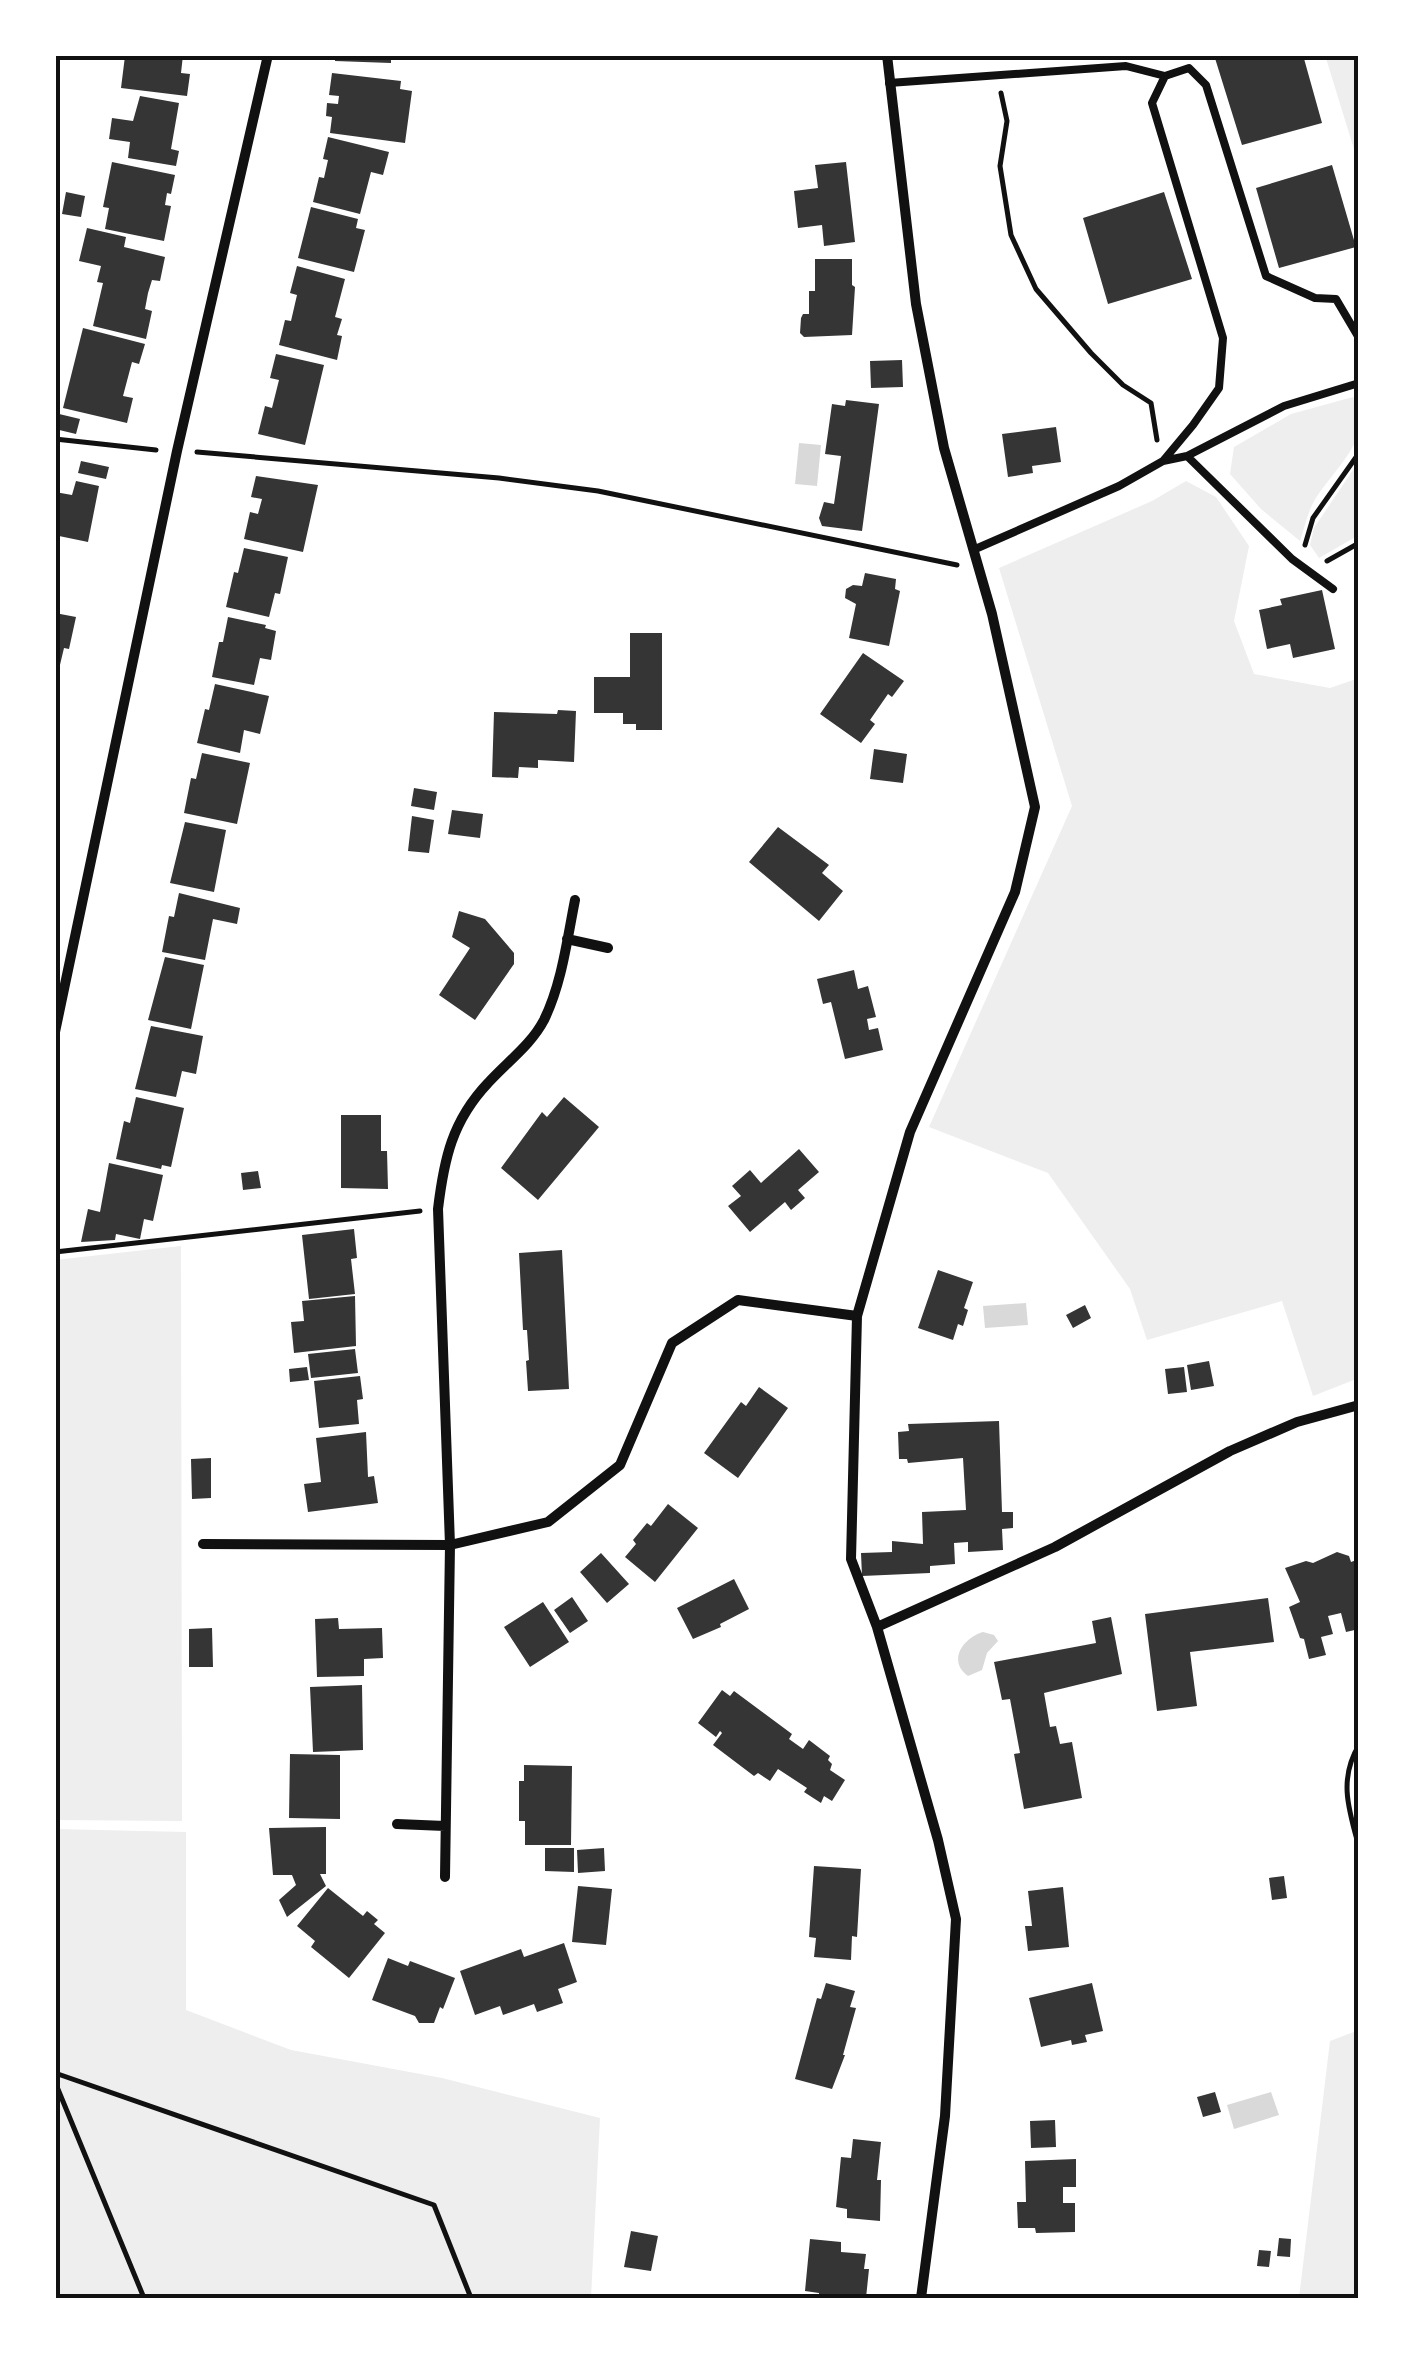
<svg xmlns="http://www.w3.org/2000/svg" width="1414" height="2353" viewBox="0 0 1414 2353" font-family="'Asap Condensed',sans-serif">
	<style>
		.green { fill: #eee }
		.water { fill: #d9d9d9 }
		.building { fill: #353535 }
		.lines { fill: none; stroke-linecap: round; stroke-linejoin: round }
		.path { stroke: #111; stroke-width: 5 }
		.service { stroke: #111; stroke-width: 8 }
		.minor { stroke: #111; stroke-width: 10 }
		.neatline { fill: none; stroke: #111; stroke-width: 4 }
	</style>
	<rect width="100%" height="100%" fill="#fff"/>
	<path class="green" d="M1325,55h34v104h-2z
		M1353,397c24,42 -22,73 -40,106 -6,12 -9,26 -13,38l-39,-32 -31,-35 4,-27 57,-33z
		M1359,461v74l-40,23 -9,-13 4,-17z
		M1186,481l30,16 33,49 -15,75 20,53 76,14 29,-10v700l-46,18 -31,-95 -135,39 -17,-51 -82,-116 -119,-46 143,-321 -73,-238 153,-67z
		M181,1246l1,575 -127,-1v-560z
		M55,1829l131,3v178l105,40 151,28 158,40 -9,180h-536z
		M1359,2030v268h-60l31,-257z"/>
	<path class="water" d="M799,443l22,2 -4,41 -22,-2z
		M1026,1303l2,22 -43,3 -2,-22z
		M983,1632l11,3 4,6 -11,12 -5,17 -14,6c-21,-15 -5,-38 15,-44z
		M1271,2092l8,23 -45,14 -7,-24z"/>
	<path class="building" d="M142,55h41l-2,18 9,1 -3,22 -66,-8 4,-32 17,2z
		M335,55h56v8l-56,-2z
		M1214,55h89l19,68 -80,22z
		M332,73l69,8 -1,8 12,2 -7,52 -75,-10 2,-16 -6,-1 1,-13 11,1 1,-8 -10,-1z
		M140,96l39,7 -8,46 8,2 -3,15 -48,-8 2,-16 -21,-3 3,-21 21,3z
		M328,137l61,15 -6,23 -12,-3 -11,42 -47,-12 6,-25 5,1 4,-18 -5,-1z
		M112,162l63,13 -4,19 -4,-1 -2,12 6,1 -7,35 -59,-12 4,-21 -6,-1z
		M846,162l9,80 -31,4 -2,-21 -24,3 -4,-37 24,-3 -3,-23z
		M1332,165l24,82 -77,21 -23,-80z
		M66,192l19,4 -4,21 -19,-3z
		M1164,192l28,87 -84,25 -25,-86z
		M311,207l47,12 -2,9 9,2 -11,42 -56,-14z
		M87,228l39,9 -2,10 41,10 -5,24 -8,-1 -4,13 -3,16 7,2 -6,28 -53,-13 10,-43 -6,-1 4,-16 -22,-5z
		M815,259h37v26l3,2 -3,48 -48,2 -4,-4 1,-15 2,-4h6v-23h6z
		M297,266l48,13 -10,38 7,2 -5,16 5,1 -5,24 -58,-15 6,-25 6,1 6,-26 -7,-2z
		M83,328l62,16 -6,20 -7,-2 -9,34 10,2 -6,25 -64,-15z
		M276,354l48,11 -19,80 -47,-11 7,-28 7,2 7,-28 -9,-2z
		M902,360l1,27 -32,1 -1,-27z
		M846,400l33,4 -17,127 -40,-5 -3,-8 5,-16 10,2 7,-48 -16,-2 7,-50 13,2z
		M55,413l25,6 -4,15 -21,-5z
		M1056,427l5,35 -29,4 1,7 -25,4 -6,-43z
		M81,461l28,6 -3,12 -28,-6z
		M256,476l62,9 -15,67 -59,-13 6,-27 8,2 4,-15 -11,-2z
		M76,481l23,5 -11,56 -29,-6 1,-7 -5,-1v-36l17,3z
		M244,548l44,9 -8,37 -5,-1 -6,24 -43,-10 8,-35 4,1z
		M865,573l31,6 -1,10 5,2 -11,55 -40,-8 7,-34 -11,-6 1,-9 7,-4 9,1z
		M1322,590l13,59 -42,9 -3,-14 -23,5 -8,-39 23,-5 -2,-6z
		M55,613l21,4 -7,32 -5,-1 -5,21 -4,-1z
		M228,617l38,8 -1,3 11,3 -5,29 -11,-2 -6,27 -42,-8 7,-35h4z
		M630,633h32v97h-26v-6h-13v-11h-29v-36h36z
		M863,653l41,28 -12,16 -4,-3 -18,26 5,4 -14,19 -41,-29z
		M215,684l54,12 -9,38 -16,-4 -4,23 -43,-10 8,-34 4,1z
		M558,710l18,1 -2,51 -36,-2v8l-19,-1 -1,11 -26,-1 2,-65 63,2z
		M874,749l33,5 -4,29 -33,-4z
		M202,753l48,10 -13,61 -53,-11 7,-35 5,1z
		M414,788l23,4 -3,18 -23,-4z
		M452,810l31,4 -3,24 -32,-4z
		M412,816l22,4 -5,33 -21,-2z
		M185,822l41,8 -12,62 -44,-9z
		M778,827l51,38 -7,8 21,18 -24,30 -70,-59z
		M179,893l61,15 -3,16 -24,-5 -8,41 -43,-8 7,-36 5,1z
		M459,911l26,8 29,34v11l-39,56 -36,-25 31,-47 -18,-11z
		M165,957l39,8 -13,64 -43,-9z
		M854,970l4,19 10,-3 8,31 -9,2 2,11 9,-2 5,22 -38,9 -14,-57 -8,2 -6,-25z
		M151,1026l52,10 -7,38 -14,-3 -6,26 -41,-8z
		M136,1097l48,11 -13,59 -9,-2 -1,4 -45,-10 8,-38 6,2z
		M564,1097l35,30 -61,73 -37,-32 41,-56 5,5z
		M341,1115h40v36h6l1,38 -47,-1z
		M799,1149l20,23 -21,18 7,8 -14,12 -6,-8 -35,30 -22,-26 13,-10 -9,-10 18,-16 11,13z
		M109,1163l54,12 -10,46 -9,-2 -4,20 -24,-5 -1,6 -34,2 7,-33 12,3z
		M258,1171l3,17 -18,2 -2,-17z
		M354,1229l3,29 -6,1 4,35 -46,5 -7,-64z
		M562,1250l7,139 -41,2 -2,-30 3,-1 -2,-30h-4l-4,-77z
		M938,1270l35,12 -9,26 4,2 -5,16 -5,-2 -5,16 -35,-12z
		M355,1296l1,50 -62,7 -3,-31 13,-1 -2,-20z
		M1085,1305l6,13 -18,10 -7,-13z
		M355,1349l3,24 -47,5 -3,-24z
		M1209,1361l5,25 -23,4 -4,-25z
		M307,1367l2,13 -19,2 -1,-13z
		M1184,1367l3,25 -19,2 -3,-25z
		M360,1376l3,23 -6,1 2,24 -40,4 -5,-47z
		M759,1387l29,21 -50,70 -34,-25 37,-51 5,4z
		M999,1421l3,91h11v16l-11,1 1,21 -35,2v-10l-14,1 1,21 -25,2v7l-68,3 -1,-23 31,-1v-11l31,3 -1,-32 44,-2 -3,-52 -55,5 -1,-4h-8l-1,-27 11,-1 -1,-7z
		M366,1432l2,45 6,-1 4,27 -70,9 -4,-28 17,-2 -5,-44z
		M211,1458v40l-19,1 -1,-40z
		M668,1504l30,24 -43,54 -30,-25 11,-13 -3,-4 14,-17 4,3z
		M1337,1552l12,4 2,6 8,-3v70l-13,3 -5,-19 -13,3 5,18 -12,3 5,18 -17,4 -5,-20 -4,-1 -11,-31 11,-5 -15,-34 21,-7 7,2z
		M601,1553l28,31 -22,19 -27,-31z
		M734,1579l15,30 -29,15 1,3 -28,12 -16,-31z
		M572,1597l16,24 -18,12 -16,-23z
		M1268,1598l6,44 -84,10 7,54 -40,5 -12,-97z
		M543,1602l26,40 -39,25 -26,-40z
		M1111,1617l11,57 -78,19 6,34 6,-1 4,18 12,-2 10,56 -58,11 -10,-55 6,-1 -10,-54 -8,1 -8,-38 102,-19 -4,-22z
		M338,1618l1,11 43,-1 1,30 -19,1v17l-47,1 -2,-58z
		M212,1628l1,39h-24v-38z
		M362,1685l1,65 -50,2 -3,-65z
		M722,1690l8,6 4,-5 58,43 -3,5 14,10 6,-9 21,16 -2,4 4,4 -2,6 15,10 -13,21 -8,-5 -3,7 -17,-11 3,-4 -29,-19 -8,12 -12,-8 -4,3 -41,-31 9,-12 -2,-2 -4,6 -18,-14z
		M290,1754l50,1v64l-51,-1z
		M524,1765l48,1 -1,79h-46v-24h-6v-40h5z
		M326,1827v47h-6l6,12 -39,31 -8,-17 17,-15 -4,-10h-19l-4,-47z
		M545,1848h29v24l-29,-1z
		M604,1848l1,23 -27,2 -1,-23z
		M814,1866l47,3 -4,68 -5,-1 -1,24 -37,-3 2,-19 -7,-1z
		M1284,1876l3,22 -15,2 -3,-22z
		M578,1886l34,3 -6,56 -34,-3z
		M1063,1887l6,60 -41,4 -3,-25h7l-4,-35z
		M328,1888l35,28 4,-5 11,9 -4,4 11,9 -36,45 -38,-31 4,-6 -18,-15z
		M564,1943l13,39 -19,7 5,14 -26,9 -3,-8 -31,11 -3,-9 -25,9 -15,-44 61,-22 3,8z
		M388,1958l20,8 2,-5 45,17 -12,31 -3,-2 -6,16h-15l-4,-7 -43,-16z
		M826,1983l29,8 -5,16 6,1 -13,47h2l-13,34 -37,-10 22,-81 4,1z
		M1092,1983l11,48 -18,4 2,7 -15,3 -1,-5 -30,7 -12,-49z
		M1215,2092l6,20 -18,5 -6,-20z
		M1055,2120l1,27 -25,1 -1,-27z
		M853,2139l28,3 -4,38h4l-1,41 -33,-3v-9l-11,-2 5,-50 10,1z
		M1076,2159v28h-13v16h12v29l-39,1 -1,-5h-17l-1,-26h9l-1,-41z
		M631,2231l27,5 -7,35 -27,-4z
		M1279,2238l12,1 -1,18 -13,-1z
		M810,2239l31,3v10l25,2 -2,15h5l-3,29h-47v-5l-14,-2z
		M1259,2250l12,1 -2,16 -12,-1z"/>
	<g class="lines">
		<path class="path" d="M1001,93l6,28 -7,45 11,69 25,54 55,64 32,32 28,18 6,37
			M55,439l101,11
			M197,452l302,26 99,13 359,74
			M1305,545l8,-27 46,-65
			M1327,561l32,-18
			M55,1252l365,-41
			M1359,1745c-21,34 -10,66 0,102
			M55,2073l379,132 37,93
			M55,2082l89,216"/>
		<path class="service" d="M889,83l237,-17 39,10
			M1187,456l97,-50 75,-23
			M1163,461l30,-36 26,-37 4,-50 -71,-235 13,-27 24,-8 17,17 60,191 49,22 21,1 23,39
			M973,550l146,-64 44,-25 24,-5 105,103 41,30"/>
		<path class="minor" d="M887,55l29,249 28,144 48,166 43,193 -20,85 -105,240 -53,184 -6,243 26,68 61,213 18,79 -11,197 -24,182
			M567,939l41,9
			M55,1032l122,-581 91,-396
			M203,1544l247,1 98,-23 72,-57 52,-122 66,-43 119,16
			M877,1627l178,-80 175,-96 67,-29 62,-17
			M397,1824l48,2
			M445,1877l5,-332 -12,-336c6,-50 14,-88 50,-126 19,-21 43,-38 56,-63 18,-37 23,-80 31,-120"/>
	</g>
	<rect width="1414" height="2353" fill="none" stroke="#ffffff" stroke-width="115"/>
	<rect x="58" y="58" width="1298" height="2238" class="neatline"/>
</svg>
